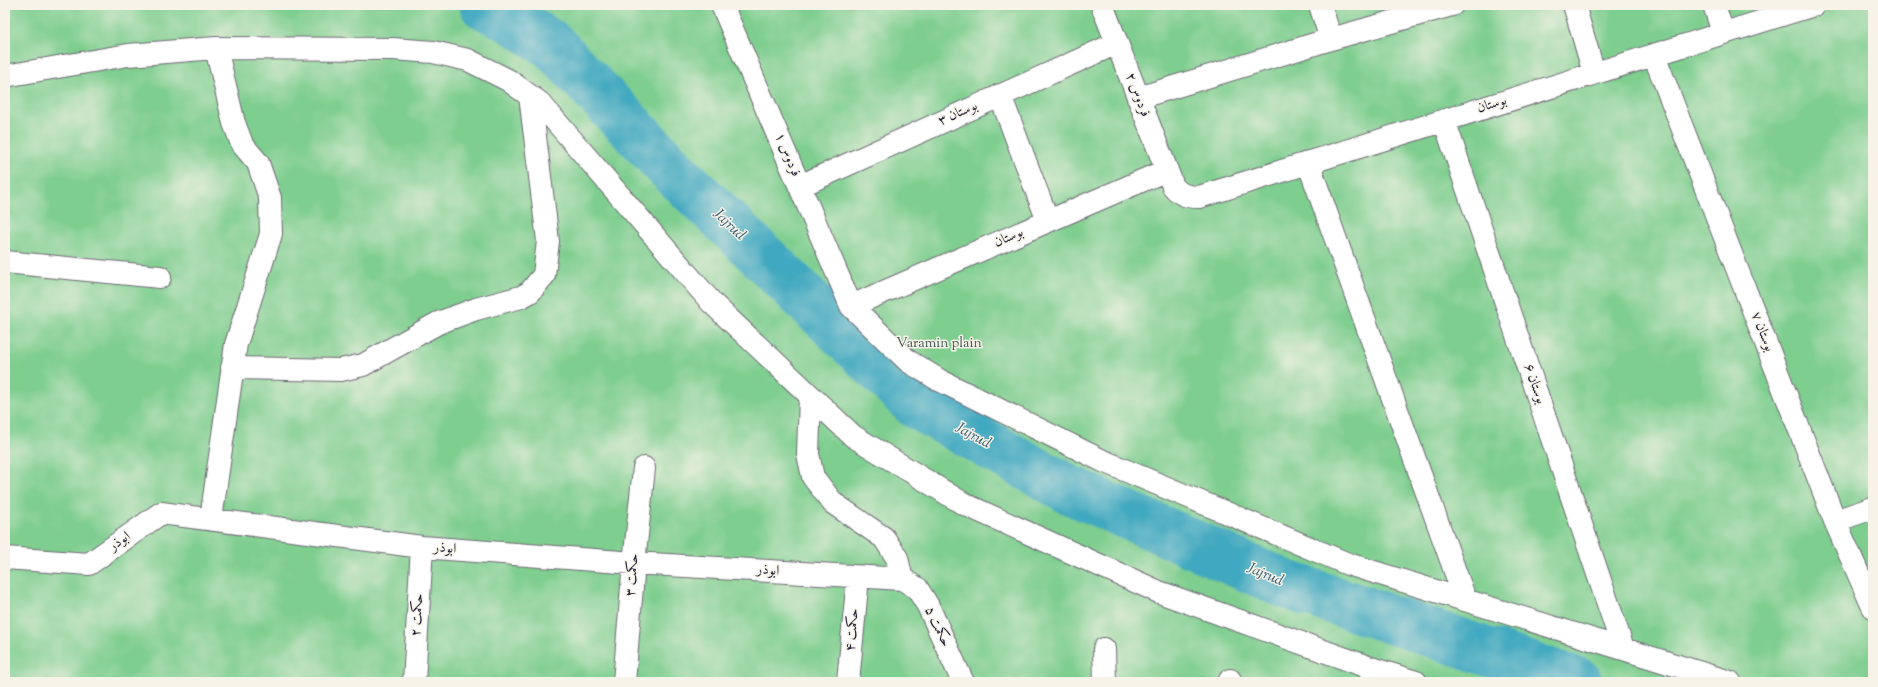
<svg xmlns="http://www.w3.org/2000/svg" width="1878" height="687" viewBox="0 0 1878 687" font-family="'Sorts Mill Goudy',Amiri,serif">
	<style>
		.green { fill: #7ece8f; stroke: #507865 }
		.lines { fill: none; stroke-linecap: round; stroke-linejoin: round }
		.river { stroke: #40a8c0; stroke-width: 49 }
		.street-casing { stroke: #6c6771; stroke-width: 24 }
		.street { stroke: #fff; stroke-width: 22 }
		.labels { text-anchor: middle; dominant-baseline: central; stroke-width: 3; stroke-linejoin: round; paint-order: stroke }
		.street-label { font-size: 14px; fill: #22223b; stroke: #f7f3e8 }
		.park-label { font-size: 14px; fill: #3e5654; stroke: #f7f3e8 }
		.water-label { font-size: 15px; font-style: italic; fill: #2e5870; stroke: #f7f3e8 }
	</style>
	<rect width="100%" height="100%" fill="#f7f3e8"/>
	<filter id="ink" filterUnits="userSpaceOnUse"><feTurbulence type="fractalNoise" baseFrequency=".025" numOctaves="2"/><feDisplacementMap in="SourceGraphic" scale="8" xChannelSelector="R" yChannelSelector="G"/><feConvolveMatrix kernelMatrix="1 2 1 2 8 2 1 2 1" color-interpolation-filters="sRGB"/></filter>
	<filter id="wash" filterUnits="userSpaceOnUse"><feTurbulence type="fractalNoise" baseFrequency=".012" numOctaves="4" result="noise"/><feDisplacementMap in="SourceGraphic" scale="16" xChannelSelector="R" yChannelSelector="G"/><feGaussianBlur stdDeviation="0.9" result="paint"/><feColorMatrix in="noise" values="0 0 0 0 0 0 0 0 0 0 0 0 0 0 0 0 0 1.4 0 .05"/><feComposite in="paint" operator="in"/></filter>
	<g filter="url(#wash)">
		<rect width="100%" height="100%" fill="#f4e8d4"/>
		<path class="green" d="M5,5h1868v677h-1868z"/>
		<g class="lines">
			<path class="river" d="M484,5l29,15 39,25 122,127 243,233 151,84 217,95 293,98"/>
		</g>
	</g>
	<g filter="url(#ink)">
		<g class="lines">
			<g class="street-casing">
				<path id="street" d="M722,5l129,301 57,55 31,19 164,81 245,103 382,118
					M1102,5l71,181c7,9 15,11 26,11l615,-192
					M1320,5l11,34
					M1574,5l20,68
					M1714,5l9,28
					M1654,55l181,466 38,86
					M5,76l123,-21 88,-7 177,1 40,3 35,8 40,20 32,23 172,200 141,133 111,68 195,88 212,76 45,14
					M1000,95l48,126
					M1138,98l193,-59 121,-34
					M1444,120l179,528
					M1308,162l157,437
					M800,186l317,-143
					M5,262l155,15
					M851,306l316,-136
					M232,368l109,2 22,-5 75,-42 38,-14 45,-12 9,-5 14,-17 4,-34 -18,-145
					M810,396l-2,58 5,23 20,26 51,35 13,20 5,21
					M211,519l25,-175 35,-110 -1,-36 -12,-35 -16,-19 -8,-21 -18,-75
					M1835,521l38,-13
					M5,558l84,6 72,-51 261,34 212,16 268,16 15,9 11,18 35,76
					M1104,649l1,33
					M414,682l8,-135
					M624,682l10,-119 10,-95
					M848,682l10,-105
					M1230,682v-2"/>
			</g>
			<use href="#street" class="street"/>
		</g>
	</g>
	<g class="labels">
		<g class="street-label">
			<text transform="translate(1137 95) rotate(69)">فردوس ۲</text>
			<text transform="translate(1492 105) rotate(-17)">بوستان</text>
			<text transform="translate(958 114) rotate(-24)">بوستان ۳</text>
			<text transform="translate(787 155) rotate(67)">فردوس ۱</text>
			<text transform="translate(1009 238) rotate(-23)">بوستان</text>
			<text transform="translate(1762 332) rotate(69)">بوستان ۷</text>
			<text transform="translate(1534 384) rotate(71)">بوستان ۶</text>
			<text transform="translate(120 542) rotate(-36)">ابوذر</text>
			<text transform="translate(445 549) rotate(4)">ابوذر</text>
			<text transform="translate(768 571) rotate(4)">ابوذر</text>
			<text transform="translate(633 575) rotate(-85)">حکمت ۳</text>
			<text transform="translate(418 615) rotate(-86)">حکمت ۲</text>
			<text transform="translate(937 627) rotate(64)">حکمت ۵</text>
			<text transform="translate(853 630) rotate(-85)">حکمت ۴</text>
		</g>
		<g class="park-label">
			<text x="939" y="344">Varamin plain</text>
		</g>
		<g class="water-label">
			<text transform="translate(729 225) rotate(44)">Jajrud</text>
			<text transform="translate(973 436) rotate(29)">Jajrud</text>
			<text transform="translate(1265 575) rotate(23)">Jajrud</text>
		</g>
	</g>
	<rect width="1878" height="687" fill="none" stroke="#f7f3e8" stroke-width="20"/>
</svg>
